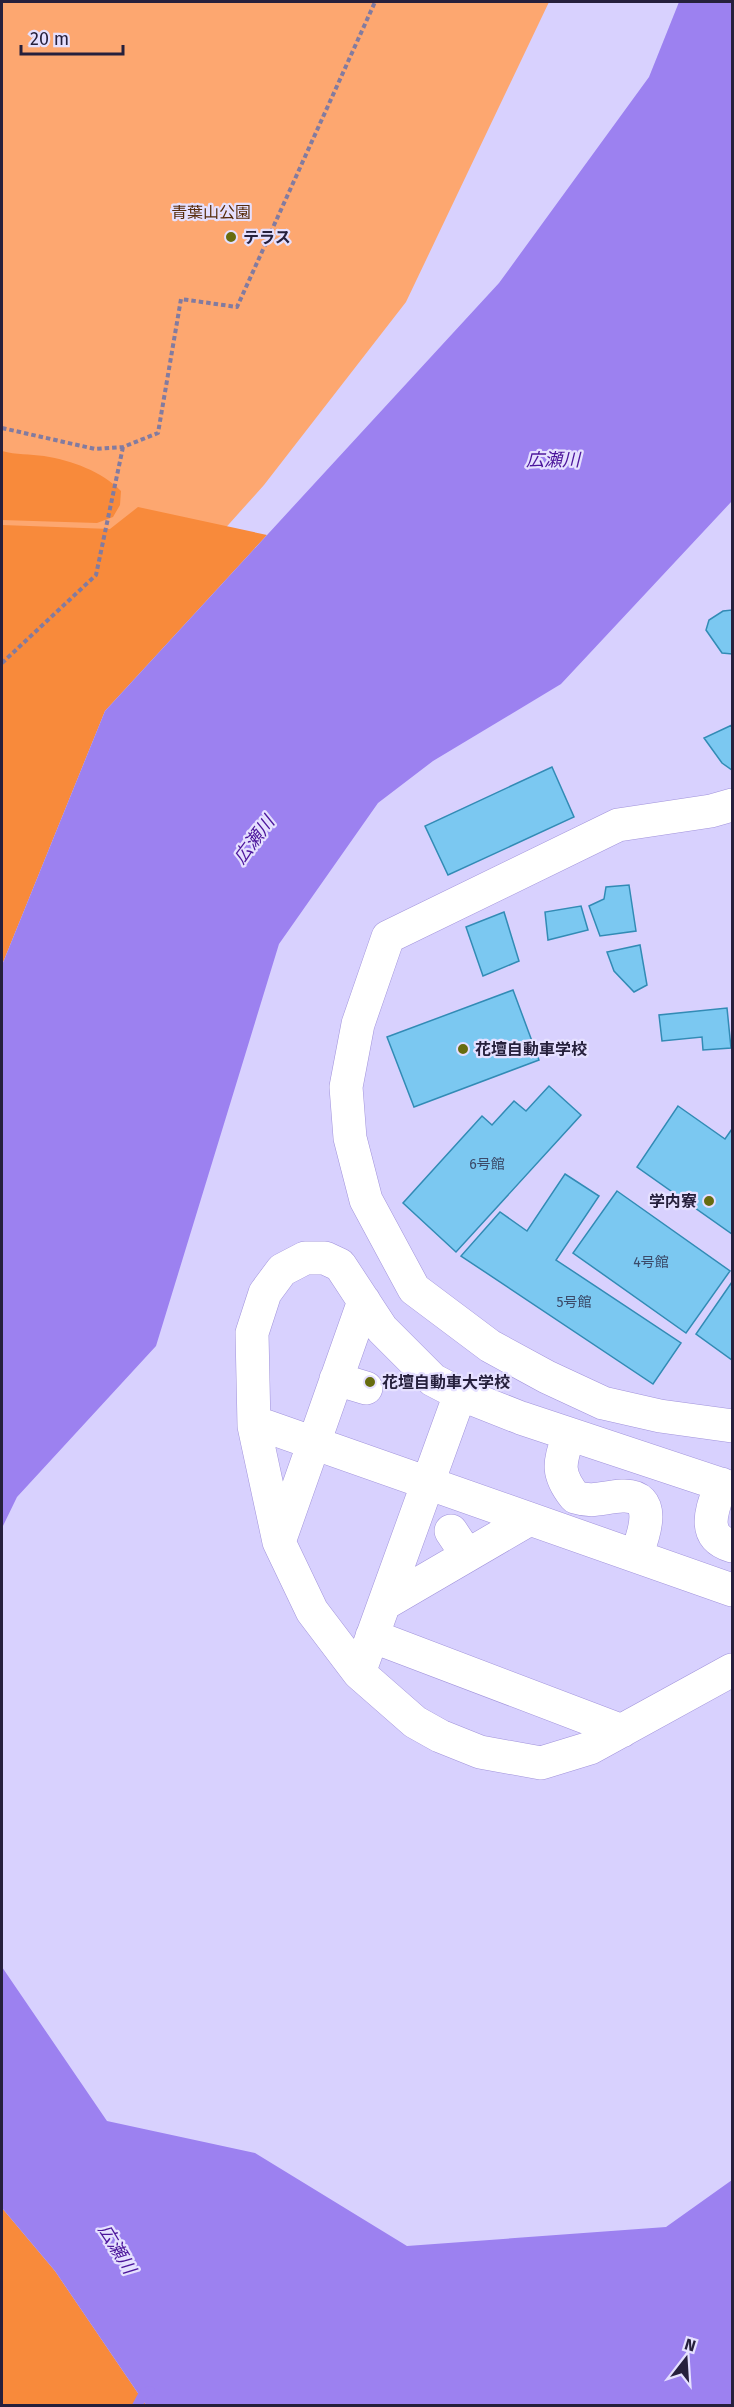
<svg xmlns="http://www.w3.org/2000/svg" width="734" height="2407" viewBox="0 0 734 2407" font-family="'Fira Sans','Noto Sans JP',sans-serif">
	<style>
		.green { fill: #fda770 }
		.forest { fill: #f88a3b }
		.water { fill: #9c81f0 }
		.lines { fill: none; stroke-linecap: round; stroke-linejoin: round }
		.stream { stroke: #9c81f0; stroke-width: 10 }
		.building { fill: #7bc8f1; stroke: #328bb5; stroke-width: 1.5 }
		.minor-casing { stroke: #a193db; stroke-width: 34 }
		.path { stroke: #827ba0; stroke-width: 4; stroke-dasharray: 4.5 3; stroke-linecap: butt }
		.minor { stroke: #fff; stroke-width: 33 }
		.poi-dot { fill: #676c0f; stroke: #e5e0ff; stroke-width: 2 }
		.labels { text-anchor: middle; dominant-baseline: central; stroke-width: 4.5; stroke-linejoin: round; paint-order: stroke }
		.number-label { font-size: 14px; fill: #3b4a69 }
		.park-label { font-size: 16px; fill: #562b0c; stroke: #e5e0ff }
		.poi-label { font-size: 16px; font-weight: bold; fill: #26203c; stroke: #e5e0ff; text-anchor: start }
		.water-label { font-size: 18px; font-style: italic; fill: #4b159b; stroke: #e5e0ff }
	</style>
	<rect width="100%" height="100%" fill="#d8d1fe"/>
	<path class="green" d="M2,2h547l-143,300 -142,183 -189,211 -73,185z"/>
	<path class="forest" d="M2,451c14,4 28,3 42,5 29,5 57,15 77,35l-1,14 -7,12 -16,6 -95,-3z
		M138,507l129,28 -162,176 -103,254v-440l108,4z
		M2,2208l53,63 91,134h-144z"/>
	<path class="water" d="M679,2h53v499l-171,183 -128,77 -55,42 -99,141 -123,402 -139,151 -15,31v-563l103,-254 394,-428 150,-206z
		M2,1967l105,154 148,32 152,93 259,-19 66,-47v225h-586l-91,-134 -53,-63z"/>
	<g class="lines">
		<path class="stream" d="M137,2406l7,-13 6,-2"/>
	</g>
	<path class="building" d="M732,610v44l-10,-1 -16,-23 3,-10 14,-9z
		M732,725v45l-10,-7 -18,-25z
		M552,767l22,50 -126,58 -23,-49z
		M629,885l7,46 -36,5 -11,-30 15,-7 2,-12z
		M581,906l7,24 -40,10 -3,-28z
		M504,912l15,49 -36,15 -17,-49z
		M640,945l7,40 -13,7 -20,-21 -7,-19z
		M513,990l26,70 -125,47 -27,-70z
		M727,1008l4,40 -28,2 -1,-13 -40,4 -3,-26z
		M549,1086l32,29 -125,137 -53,-49 79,-87 10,9 22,-24 12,10z
		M678,1106l47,33 7,-10v105l-95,-67z
		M565,1174l34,22 -43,64 125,83 -28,41 -192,-128 39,-44 27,19z
		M617,1191l113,80 -44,62 -113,-80z
		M732,1282v78l-36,-26z"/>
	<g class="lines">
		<g class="minor-casing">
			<path id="minor" d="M732,805l-21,6 -93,14 -230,112 -30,87 -12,63 4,51 16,62 48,89 76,57 57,31 56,26 57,13 72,10
				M336,1379l30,9
				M254,1422l478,168
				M569,1434c-9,28 -14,38 6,63 19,6 28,0 47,-1 38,-2 21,41 14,60
				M721,1484c-8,24 -22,52 11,62
				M732,1488l-211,-70 -61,-24 -27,-14 -51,-51 -42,-64 -15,-7h-20l-23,12 -17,23 -13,40 2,93 25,116 33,69 47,62 56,49 25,14 40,16 61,11 49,-15 142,-78
				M451,1531l16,24
				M279,1542l85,-241
				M384,1604l144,-84
				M372,1636l250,95
				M359,1673l101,-279"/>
		</g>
		<path class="path" d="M2,428l93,21 28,-2 35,-14 23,-134 56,8 138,-305
			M2,663l94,-88 27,-128"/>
		<use href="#minor" class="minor"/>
	</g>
	<g class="poi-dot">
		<circle cx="231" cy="237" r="6"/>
		<circle cx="463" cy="1049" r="6"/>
		<circle cx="709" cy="1201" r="6"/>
		<circle cx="370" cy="1382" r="6"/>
	</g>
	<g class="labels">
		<g class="number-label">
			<text x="487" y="1164">6号館</text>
			<text x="651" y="1262">4号館</text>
			<text x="574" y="1302">5号館</text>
		</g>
		<g class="park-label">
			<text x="211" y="212">青葉山公園</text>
		</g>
		<g class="poi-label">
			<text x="243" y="237">テラス</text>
			<text x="475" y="1049">花壇自動車学校</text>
			<text x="697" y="1201" text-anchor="end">学内寮</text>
			<text x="382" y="1382">花壇自動車大学校</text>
		</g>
		<g class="water-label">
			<text x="553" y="460">広瀬川</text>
			<text transform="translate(254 840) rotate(-53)">広瀬川</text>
			<text transform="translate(117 2249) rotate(59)">広瀬川</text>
		</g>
	</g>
	<rect width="734" height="2407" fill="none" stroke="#26203c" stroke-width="6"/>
	<g transform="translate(686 2359) rotate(17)" stroke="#e5e0ff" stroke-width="4.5" paint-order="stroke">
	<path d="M0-4.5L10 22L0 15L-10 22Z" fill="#26203c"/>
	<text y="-9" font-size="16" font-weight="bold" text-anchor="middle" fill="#26203c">N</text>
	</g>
	<path d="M21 45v9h102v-9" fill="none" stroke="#26203c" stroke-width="3"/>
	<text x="30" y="45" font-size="18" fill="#26203c" stroke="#e5e0ff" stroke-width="4.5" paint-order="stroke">20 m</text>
</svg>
